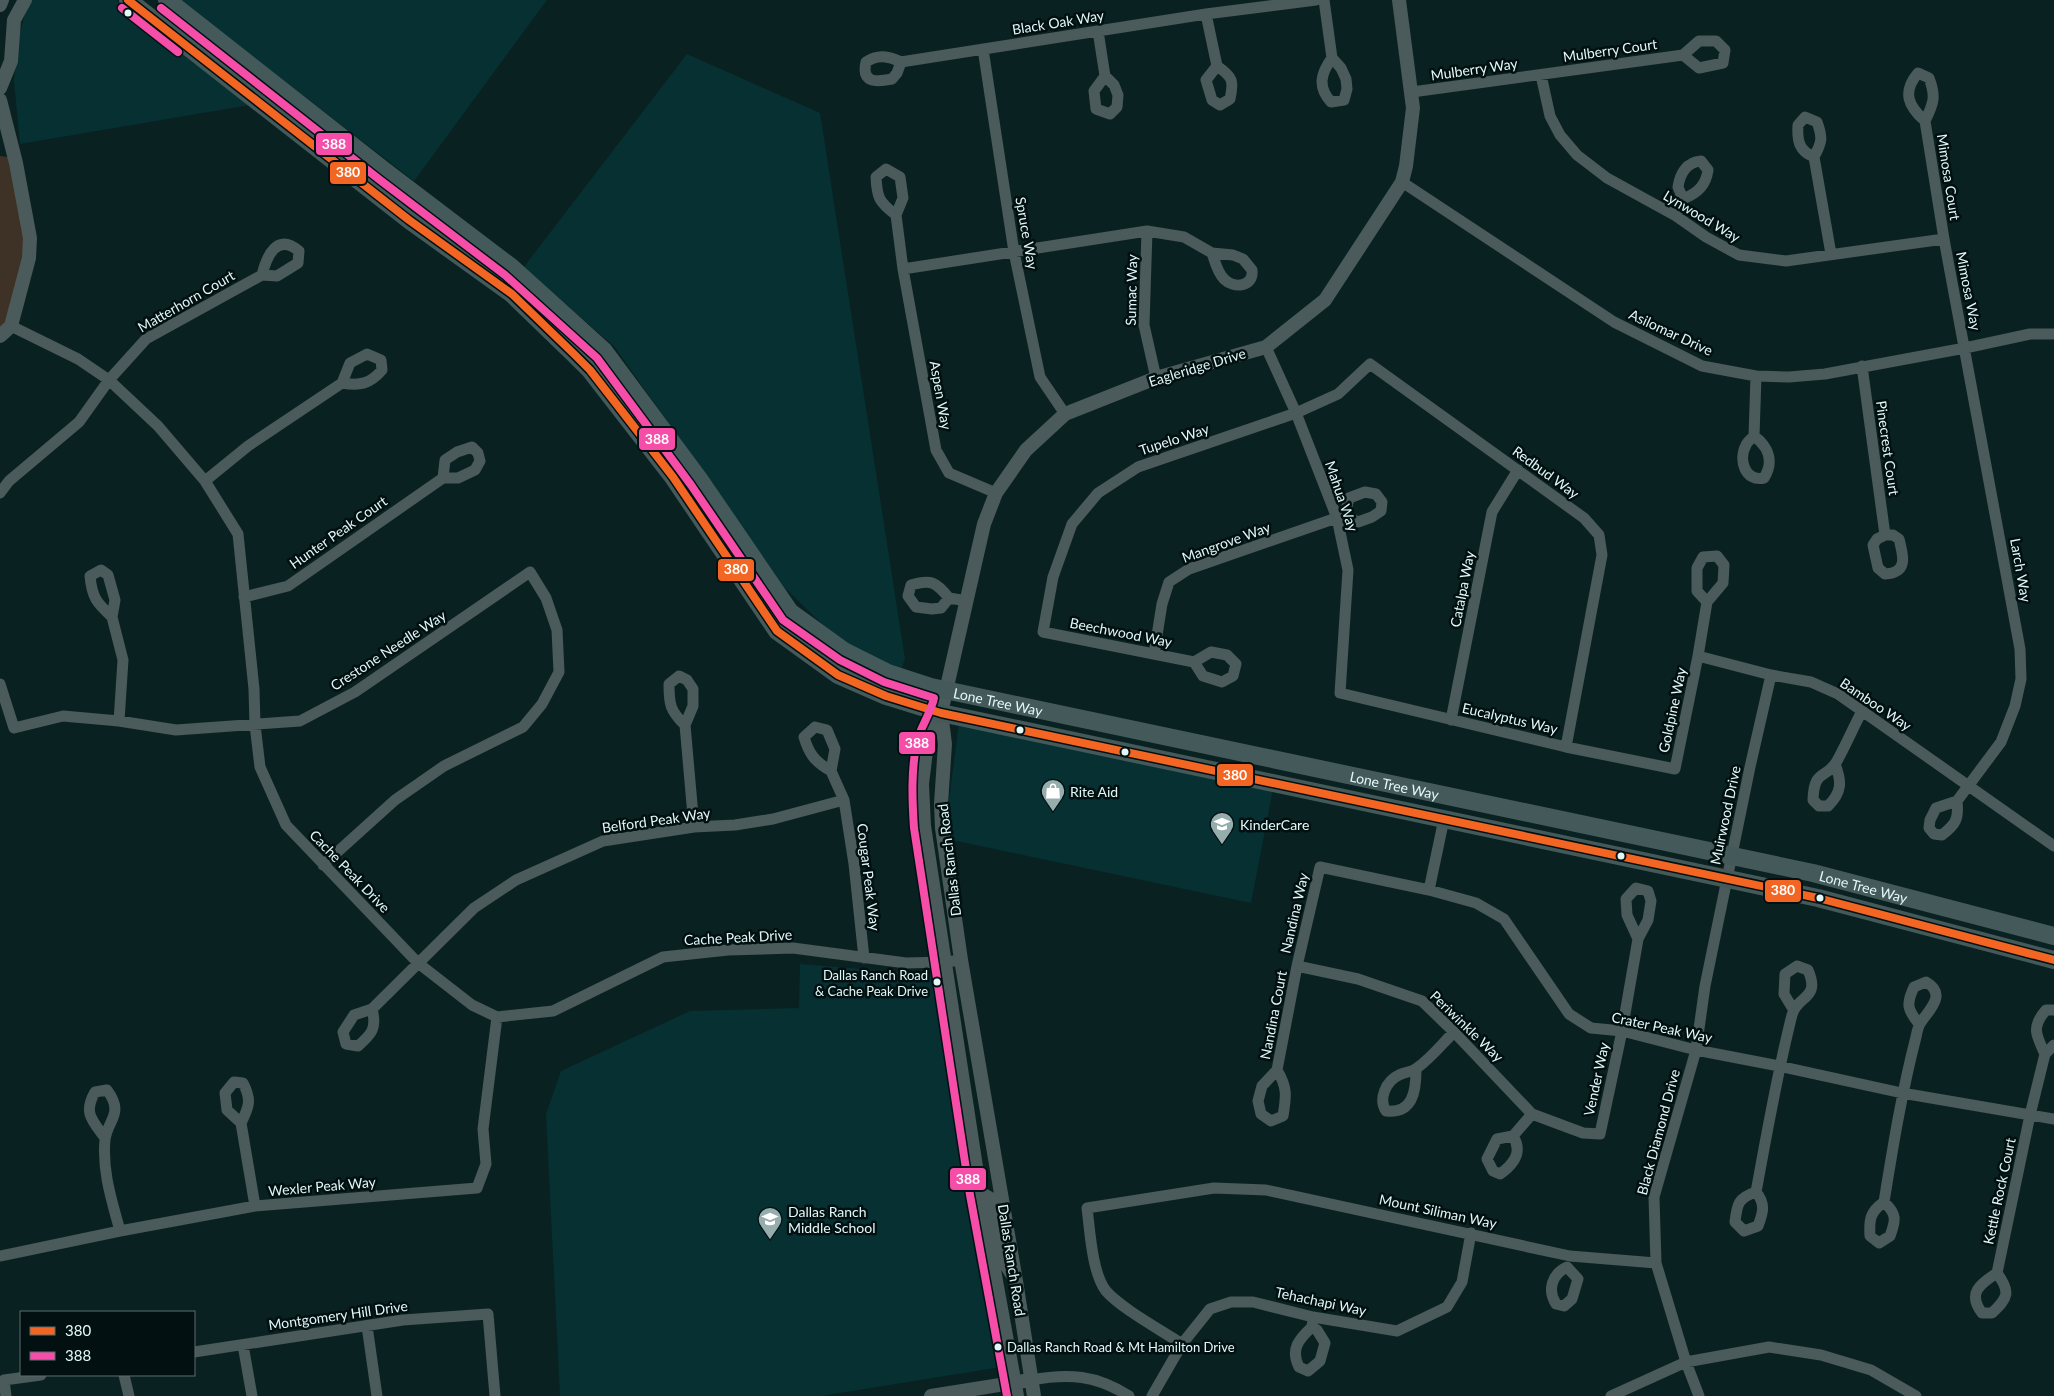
<svg xmlns="http://www.w3.org/2000/svg" width="2054" height="1396" viewBox="0 0 2054 1396" font-family="Lato,sans-serif">
	<style>
		.built { fill: #073032 }
		.green { fill: #3d3225 }
		.lines { fill: none; stroke-linecap: round; stroke-linejoin: round }
		.minor { stroke: #4b5a5b; stroke-width: 11 }
		.tertiary { stroke: #4b5a5b; stroke-width: 14 }
		.primary { stroke: #44595a; stroke-width: 18 }
		.bus-1-casing { stroke: #021011; stroke-width: 11 }
		.bus-2-casing { stroke: #021011; stroke-width: 11 }
		.bus-1 { stroke: #f26522; stroke-width: 8 }
		.bus-2 { stroke: #f54da8; stroke-width: 8 }
		.bus-dot { fill: #e2f8f8; stroke: #021011; stroke-width: 2 }
		.labels { text-anchor: middle; dominant-baseline: central; stroke-width: 5; stroke-linejoin: round; paint-order: stroke }
		.bus-label { font-size: 13px; fill: #e2f8f8; stroke: #021011; text-anchor: end }
		.street-label { font-size: 14px; fill: #e2f8f8; stroke: #021011 }
		.poi-label { font-size: 14px; fill: #e2f8f8; stroke: #021011; text-anchor: start }
		.line-badge { stroke: #021011; stroke-width: 2 }
		.badge-label { font-size: 14px; text-anchor: middle; font-weight: bold; fill: #fff }
	</style>
	<rect width="100%" height="100%" fill="#0a2122"/>
	<path class="built" d="M29,0h87l134,105 -230,39 -6,-63 3,-38z
		M179,0h368l-133,181z
		M687,54l133,59 85,546 -5,13 -46,-23 -30,-23 -40,-39 -170,-241 -91,-78z
		M959,723l314,66 -22,114 -299,-63 -4,-33z
		M800,964l149,12 58,390 -186,30h-261l-14,-282 15,-43 129,-60 109,-3z"/>
	<path class="green" d="M0,156l15,2 14,100 -29,78z"/>
	<g class="lines">
		<path class="minor" d="M1324,0l8,58 9,10 5,11 1,10 -3,11 -13,2c-14,-15 -10,-29 1,-44
			M1206,14l11,52c16,11 17,15 13,33l-10,6 -8,-5 -6,-20 11,-14
			M1098,31l7,45 9,9 4,10 -1,12 -7,7 -14,-5 -2,-18 11,-15
			M983,49l31,203 26,125 25,37
			M901,62l-4,11 -5,6c-15,3 -31,5 -26,-17 12,-8 22,-6 35,0l305,-48 110,-14
			M1541,75l9,41 10,19 17,20 30,23 69,38 30,21 33,18 47,6 158,-22
			M1412,92l271,-37 16,-14h17l9,9 -2,13 -24,5 -16,-13
			M1925,121c-17,-15 -23,-29 -7,-48l11,5c7,18 5,25 -4,43l19,118 76,410 1,30 -6,27 -14,36 -44,59 -21,7 -6,12 -1,8 5,6 8,1c14,-11 17,-16 15,-34
			M1814,157c-15,-6 -17,-16 -16,-32l7,-8 12,5c6,16 5,20 -3,35l17,97
			M1402,182l212,140 88,44 54,10 33,1 36,-3 140,-26 65,-14h24
			M896,215c-17,-13 -19,-17 -20,-38l10,-8 14,8 3,21 -7,17 7,54 33,181 13,23 47,20
			M1676,216l7,-17c15,-6 23,-14 25,-29l-7,-9c-14,1 -21,12 -23,26l5,12
			M1147,231l-3,94 12,53
			M903,269l244,-38 37,6 28,16 21,2 10,4 9,11c2,17 -18,19 -28,9 -7,-7 -9,-18 -12,-26
			M11,326l67,33 31,21 49,46 47,55 33,53 16,155 1,36 5,42 26,58 132,138 54,42 25,12 56,-6 110,-54 65,-7 65,-2 113,15 40,-1 15,-2
			M1266,347l30,66 41,105 11,52 -8,123 226,54 109,22 23,-113 9,-54 16,-19 1,-18 -7,-9 -14,1 -6,11v23l10,11
			M1862,366l23,169
			M1754,436c15,11 20,26 10,42 -19,4 -26,-18 -18,-33 1,-3 5,-6 8,-9z
			M1754,436l2,-60
			M205,481l43,-35 94,-63 8,-20 17,-9 14,6 1,10c-12,14 -22,16 -40,13
			M0,493l9,-12 70,-59 30,-42 37,-41 116,-64 15,1 21,-13 1,-12c-22,-18 -32,4 -37,24
			M1885,535h8l6,4c4,16 10,34 -14,35l-7,-6 -5,-23 4,-6z
			M244,597l44,-11 155,-108h15l17,-8 5,-9 -2,-8 -6,-6 -15,5 -12,8 -2,18
			M949,598l-8,10 -9,1 -16,-2 -8,-11 3,-11c20,-6 25,-3 38,13l18,3
			M112,617c-15,-14 -20,-19 -22,-41l11,-6 7,5 7,25 -3,17 11,43 -4,61
			M1154,654l8,-50 7,-22 20,-13 156,-54 13,7 14,-5 9,-6 1,-9 -6,-8 -11,-2 -16,6 -4,17
			M1698,656l73,19 40,7 27,12 216,152
			M1194,662l9,14 19,6 11,-6 3,-12 -9,-9 -16,-3 -17,10 -151,-30 10,-55 19,-53 26,-31 40,-26 158,-54 42,-19 32,-30 214,154 15,17 3,20 -36,192
			M0,684l14,44 49,-12 56,5 57,9 124,-9 55,-29 175,-120 16,26 11,32 2,42 -17,32 -19,23 -79,39 -49,34 -72,65
			M1451,720l41,-208 26,-42
			M685,725c-15,-14 -16,-21 -16,-41l10,-8 8,4 6,9v17l-8,19 9,102
			M1835,764c7,18 7,28 -7,42h-9l-6,-6c1,-32 13,-20 24,-39 9,-16 16,-33 25,-50
			M831,771c-16,-9 -22,-17 -27,-34l11,-10 12,3 8,19 -4,22 13,29 10,64 10,94
			M1429,890l15,-71
			M1297,966l61,13 64,22 32,31 78,82 51,19 17,1 22,-103 16,-92 10,-19 3,-19 -3,-10 -12,-3 -10,11 1,16 11,24
			M372,1009c5,19 0,25 -14,37l-12,-2 -3,-12 11,-17 18,-6 102,-101 42,-28 87,-39 91,-14 41,-2 38,-6 71,-19
			M2045,1054c-9,-19 -14,-27 1,-44h8
			M1277,1070c11,18 9,27 6,46l-12,5 -10,-7 -3,-13 4,-15 15,-16 20,-104 23,-99 109,23 47,13 28,16 65,95 22,14 31,3 74,19 83,16 123,27 152,26
			M1416,1070c0,21 -3,44 -30,41 -8,-12 0,-30 13,-36 6,-3 13,-3 18,-7 14,-10 25,-24 37,-36
			M241,1123c8,-16 11,-23 2,-40l-9,-1 -9,11 2,17 14,13 14,83
			M1513,1136c10,16 1,28 -13,38l-7,-3 -6,-12 10,-20 16,-3 19,-22
			M105,1138c-13,-18 -22,-25 -10,-46l12,-2c18,24 0,30 -2,50 -3,32 7,61 15,91
			M1756,1192c11,-59 21,-118 36,-177 5,-20 29,-15 16,-45l-11,-4 -12,8 -1,20 9,15
			M1756,1192c10,12 7,21 2,34l-14,5 -9,-9c2,-18 3,-24 21,-30z
			M1884,1202c13,12 12,18 6,34l-11,7 -9,-7c-1,-17 0,-24 14,-34 9,-56 18,-111 32,-165 1,-5 2,-11 5,-15 9,-13 26,-28 5,-40l-12,5c-8,17 -7,22 5,37
			M0,1256l120,-25 135,-25 222,-18 9,-24 -3,-35 14,-112
			M1567,1267l11,12 -6,20 -8,7 -8,-2c-9,-14 -4,-30 11,-37z
			M1997,1273c14,19 11,25 -5,40h-10c-15,-20 -2,-29 15,-40l33,-158 15,-61 9,-9
			M367,1326l10,70
			M1312,1327l5,3 8,13 -5,18 -12,10 -9,-4c-9,-18 0,-28 13,-40l1,-10
			M1182,1344c-21,-14 -60,-35 -76,-53 -14,-18 -16,-60 -19,-83l127,-20 52,2 304,66 86,7
			M243,1345l9,51
			M194,1352l209,-32 85,-6 7,82
			M124,1375l5,21
			M1031,1380c38,-7 65,-5 98,16
			M6,1396l-2,-16 37,-5
			M1152,1396l30,-52 28,-35 21,-7h22l60,15 84,14 50,-24 15,-25 9,-49
			M1611,1396l75,-34 83,-15 52,8 50,15 45,26
			M1699,1396l-13,-34 -30,-99 -2,-66 42,-147 9,-64 45,-219 21,-92"/>
		<path class="tertiary" d="M0,5l2,-5
			M0,88l11,-27 3,-41 11,-20
			M0,100l16,63 14,75 -1,20 -18,68 -11,10
			M941,713l4,31 -4,60 1,24 19,132 55,321 18,115
			M980,1193l9,5 3,4 10,56 10,16
			M931,1396l93,-15
			M1017,1396l-37,-203 -56,-367 -2,-42 5,-41 14,-30 43,-189 12,-31 30,-43 39,-36 91,-36 110,-31 59,-47 77,-118 4,-16 7,-58 -14,-108"/>
		<g class="primary">
			<path d="M128,0l281,220 103,74 62,60 16,16 83,107 104,154 61,44 48,21 55,17 877,185 236,62"/>
			<path id="s1" d="M167,0l219,172 125,95 93,84 95,128 91,133 54,39 44,22 43,14 882,186 241,63"/>
		</g>
		<g class="bus-1-casing">
			<path id="bus-1" d="M128,0l281,220 103,74 62,60 16,16 83,107 104,154 61,44 48,21 55,17 877,185 236,62"/>
		</g>
		<g class="bus-2-casing">
			<path id="bus-2" d="M122,8l56,44
				M161,8l219,172 125,95 92,83 94,127 92,135 57,40 44,22 50,16c-3,15 -13,28 -17,43 -6,29 -5,58 -3,87l56,367 37,201"/>
		</g>
		<use href="#bus-1" class="bus-1"/>
		<use href="#bus-2" class="bus-2"/>
	</g>
	<defs>
		<g id="shop-pin" transform="scale(1.25)"><path d="M0 17L-7.5 6A9.5 9.5 0 1 1 7.5 6Z" fill="#96adad" stroke="#021011"/><path d="M-5-2.5h2.3a2.7 3.5 0 0 1 5.4 0H5L5.5 6h-11ZM-1.5-2.5h3a1.5 2.3 0 0 0-3 0Z" fill="#fff"/></g>
		<g id="school-pin" transform="scale(1.25)"><path d="M0 17L-7.5 6A9.5 9.5 0 1 1 7.5 6Z" fill="#96adad" stroke="#021011"/><path d="M0-5L7-2L0 1L-7-2ZM-4 1L0 2.5L4 1V4Q0 6-4 4Z" fill="#fff"/></g>
	</defs>
	<g fill-rule="evenodd">
		<use href="#shop-pin" x="1053" y="791"/>
		<use href="#school-pin" x="1222" y="824"/>
		<use href="#school-pin" x="770" y="1219"/>
	</g>
	<g class="bus-dot">
		<circle cx="128" cy="13" r="4.5"/>
		<circle cx="1020" cy="730" r="4.5"/>
		<circle cx="1125" cy="752" r="4.5"/>
		<circle cx="1621" cy="856" r="4.5"/>
		<circle cx="1820" cy="898" r="4.5"/>
		<circle cx="937" cy="982" r="4.5"/>
		<circle cx="998" cy="1347" r="4.5"/>
	</g>
	<g class="labels">
		<g class="bus-label">
			<text x="928" y="975">Dallas Ranch Road<tspan x="928" dy="16">&amp; Cache Peak Drive</tspan></text>
			<text x="1007" y="1347" text-anchor="start">Dallas Ranch Road &amp; Mt Hamilton Drive</text>
		</g>
		<g class="street-label">
			<text transform="translate(1058 22) rotate(-9)">Black Oak Way</text>
			<text transform="translate(1610 50) rotate(-8)">Mulberry Court</text>
			<text transform="translate(1474 69) rotate(-8)">Mulberry Way</text>
			<text transform="translate(1949 177) rotate(81)">Mimosa Court</text>
			<text transform="translate(1702 216) rotate(31)">Lynwood Way</text>
			<text transform="translate(1027 233) rotate(80)">Spruce Way</text>
			<text transform="translate(1131 290) rotate(-89)">Sumac Way</text>
			<text transform="translate(1969 291) rotate(79)">Mimosa Way</text>
			<text transform="translate(186 301) rotate(-30)">Matterhorn Court</text>
			<text transform="translate(1671 332) rotate(25)">Asilomar Drive</text>
			<text transform="translate(1197 367) rotate(-17)">Eagleridge Drive</text>
			<text transform="translate(941 395) rotate(80)">Aspen Way</text>
			<text transform="translate(1174 439) rotate(-18)">Tupelo Way</text>
			<text transform="translate(1888 448) rotate(82)">Pinecrest Court</text>
			<text transform="translate(1546 472) rotate(36)">Redbud Way</text>
			<text transform="translate(1342 496) rotate(71)">Mahua Way</text>
			<text transform="translate(338 532) rotate(-35)">Hunter Peak Court</text>
			<text transform="translate(1226 542) rotate(-20)">Mangrove Way</text>
			<text transform="translate(2021 570) rotate(80)">Larch Way</text>
			<text transform="translate(1462 589) rotate(-79)">Catalpa Way</text>
			<text transform="translate(1121 632) rotate(11)">Beechwood Way</text>
			<text transform="translate(388 650) rotate(-33)">Crestone Needle Way</text>
			<text stroke="none"><textPath href="#s1" startOffset="1111">Lone Tree Way</textPath></text>
			<text transform="translate(1876 704) rotate(34)">Bamboo Way</text>
			<text transform="translate(1672 710) rotate(-78)">Goldpine Way</text>
			<text transform="translate(1510 718) rotate(13)">Eucalyptus Way</text>
			<text stroke="none"><textPath href="#s1" startOffset="1516">Lone Tree Way</textPath></text>
			<text transform="translate(1725 815) rotate(-78)">Muirwood Drive</text>
			<text transform="translate(656 820) rotate(-8)">Belford Peak Way</text>
			<text transform="translate(949 860) rotate(-97)">Dallas Ranch Road</text>
			<text transform="translate(350 871) rotate(46)">Cache Peak Drive</text>
			<text transform="translate(869 877) rotate(83)">Cougar Peak Way</text>
			<text stroke="none"><textPath href="#s1" startOffset="1996">Lone Tree Way</textPath></text>
			<text transform="translate(1294 913) rotate(-77)">Nandina Way</text>
			<text transform="translate(738 937) rotate(-3)">Cache Peak Drive</text>
			<text transform="translate(1273 1015) rotate(-79)">Nandina Court</text>
			<text transform="translate(1467 1026) rotate(44)">Periwinkle Way</text>
			<text transform="translate(1662 1027) rotate(12)">Crater Peak Way</text>
			<text transform="translate(1596 1079) rotate(-78)">Vender Way</text>
			<text transform="translate(1658 1132) rotate(-75)">Black Diamond Drive</text>
			<text transform="translate(322 1186) rotate(-5)">Wexler Peak Way</text>
			<text transform="translate(1999 1191) rotate(-78)">Kettle Rock Court</text>
			<text transform="translate(1438 1211) rotate(12)">Mount Siliman Way</text>
			<text transform="translate(1012 1260) rotate(81)">Dallas Ranch Road</text>
			<text transform="translate(1321 1301) rotate(12)">Tehachapi Way</text>
			<text transform="translate(338 1315) rotate(-8)">Montgomery Hill Drive</text>
		</g>
		<g class="poi-label">
			<text x="1070" y="791">Rite Aid</text>
			<text x="1240" y="824">KinderCare</text>
			<text x="788" y="1211">Dallas Ranch<tspan x="788" dy="16">Middle School</tspan></text>
		</g>
	</g>
	<g class="line-badge">
		<rect x="315" y="132" width="38" height="24" rx="5" fill="#f54da8"/>
		<rect x="329" y="161" width="38" height="24" rx="5" fill="#f26522"/>
		<rect x="638" y="427" width="38" height="24" rx="5" fill="#f54da8"/>
		<rect x="717" y="558" width="38" height="24" rx="5" fill="#f26522"/>
		<rect x="898" y="731" width="38" height="24" rx="5" fill="#f54da8"/>
		<rect x="1216" y="763" width="38" height="24" rx="5" fill="#f26522"/>
		<rect x="1764" y="879" width="38" height="24" rx="5" fill="#f26522"/>
		<rect x="949" y="1167" width="38" height="24" rx="5" fill="#f54da8"/>
	</g>
	<g class="badge-label">
		<text x="334" y="149">388</text>
		<text x="348" y="177">380</text>
		<text x="657" y="444">388</text>
		<text x="736" y="574">380</text>
		<text x="917" y="748">388</text>
		<text x="1235" y="780">380</text>
		<text x="1783" y="895">380</text>
		<text x="968" y="1184">388</text>
	</g>
	<rect x="20" y="1311" width="175" height="65" fill="#021011" stroke="#5c6d6d"/>
	<rect x="30" y="1327" width="25" height="8" fill="#f26522" stroke="#5c6d6d"/>
	<text x="65" y="1336" font-size="15" fill="#e2f8f8">380</text>
	<rect x="30" y="1352" width="25" height="8" fill="#f54da8" stroke="#5c6d6d"/>
	<text x="65" y="1361" font-size="15" fill="#e2f8f8">388</text>
</svg>
